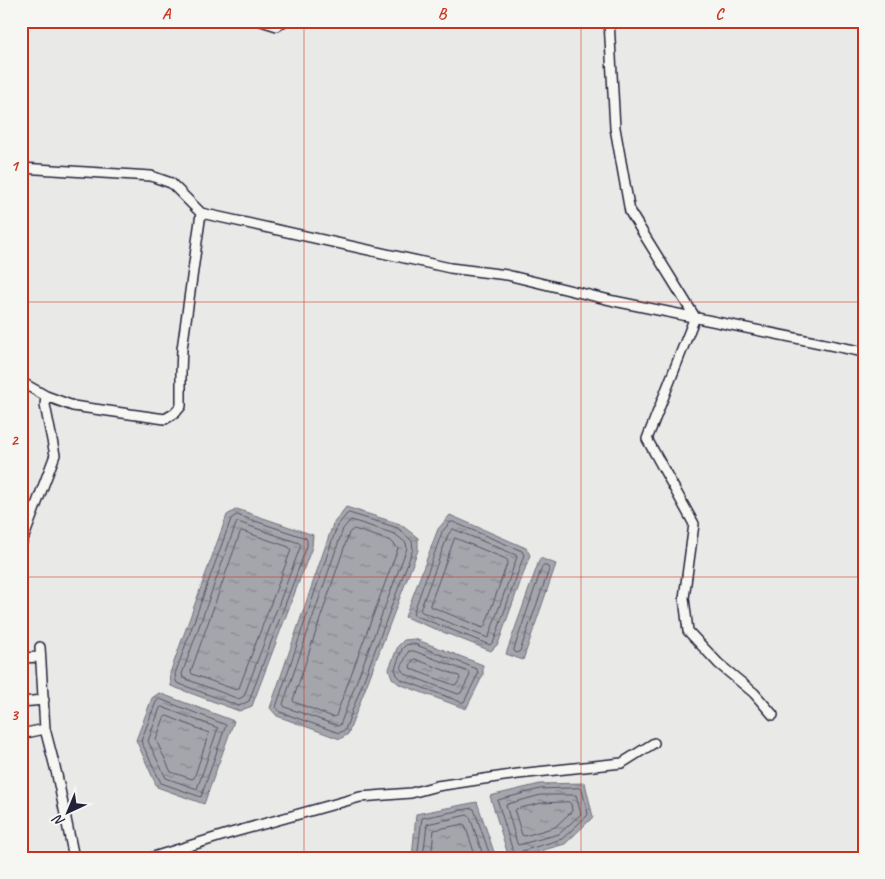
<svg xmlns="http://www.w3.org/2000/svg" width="885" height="879" viewBox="0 0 885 879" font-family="Caveat,sans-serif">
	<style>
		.water { fill: url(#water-ripples); stroke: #71717f }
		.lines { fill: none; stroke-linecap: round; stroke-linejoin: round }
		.shore { stroke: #565668; stroke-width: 1 }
		.street-casing { stroke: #22223b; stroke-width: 12 }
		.street { stroke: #f6f6f2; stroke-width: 9 }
		.grid { fill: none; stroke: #c8321e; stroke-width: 1; stroke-opacity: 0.55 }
		.neatline { fill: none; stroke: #c8321e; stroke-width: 2 }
		.grid-label { font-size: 16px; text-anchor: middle; font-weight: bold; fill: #c8321e }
	</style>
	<defs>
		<pattern id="water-ripples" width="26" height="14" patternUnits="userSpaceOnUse" patternTransform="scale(1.25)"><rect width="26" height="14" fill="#a5a5ac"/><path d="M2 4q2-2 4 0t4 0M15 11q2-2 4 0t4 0" fill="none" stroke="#86868d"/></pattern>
	</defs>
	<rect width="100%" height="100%" fill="#e9e9e7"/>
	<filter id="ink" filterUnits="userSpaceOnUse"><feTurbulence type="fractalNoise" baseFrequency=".02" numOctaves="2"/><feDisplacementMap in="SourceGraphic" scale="10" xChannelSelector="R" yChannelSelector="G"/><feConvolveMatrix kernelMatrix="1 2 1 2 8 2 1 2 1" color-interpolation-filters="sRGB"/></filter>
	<g filter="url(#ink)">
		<path class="water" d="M346,507l54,17 18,14v12l-70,184 -8,5 -63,-23 -7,-8 63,-184z
			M237,509l76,26 -1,12 -60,159 -13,5 -68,-25 -1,-13 57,-158z
			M450,515l76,33 4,7 -32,89 -7,7 -86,-34 33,-88z
			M540,558l16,6 -33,96 -17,-6z
			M415,639l68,26v10l-17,34 -67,-25 -7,-6 -3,-9 9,-23 6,-6z
			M159,693l75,28 -30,83 -47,-17 -21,-47 16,-42z
			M585,783l8,34 -28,27 -50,14h-6l-19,-62 50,-12z
			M477,802l19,56h-84l4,-44z"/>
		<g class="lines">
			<path class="shore" d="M349,513l49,15 14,13 1,8 -68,181 -6,3 -59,-21 -4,-5 61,-181 10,-12z
				M237,515l69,23 1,3v5l-58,155 -10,5 -62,-23 -1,-2 -1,-7 56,-155z
				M351,520l44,14 11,9 1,5 -62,164 -5,13 -2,1 -53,-19 -2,-3 60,-175z
				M238,522l61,21 2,2 -57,151 -5,3 -56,-21 -1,-4 54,-150z
				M451,522h2l69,29 2,4 -30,86 -4,4 -76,-30 -1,-1 29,-82z
				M354,529l37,12 7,7 -60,162 -2,6 -3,1 -39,-15 -1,-2 56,-167z
				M453,529l63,26 1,2 -28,79 -1,2 -66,-26 -2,-2 28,-75z
				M242,531l47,16 2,3 -52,138 -3,2 -44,-16 -1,-3 49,-138z
				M455,538l51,21 2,2 -23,65 -2,2 -53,-22z
				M544,565l4,2 1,3 -29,81 -3,2 -3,-2v-2l28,-82z
				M414,644l63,25 1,5 -14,28h-3l-59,-22 -5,-5 -2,-6 7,-20 4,-4z
				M409,651h5l55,21 1,3 -9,18 -3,1 -53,-20 -4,-5z
				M415,659l44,17 1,3 -3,5 -3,1 -43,-16 -1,-3 3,-6z
				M160,699l66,26 -25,72 -40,-14 -20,-42 15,-39z
				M162,707l56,21 -21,61 -31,-11 -18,-37 12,-33z
				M167,716l42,17 -15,45 -2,1 -21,-7 -15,-32 8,-22z
				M579,788l3,2 6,24 -1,2 -25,23 -40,12 -5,5 -3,-1 -16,-53v-2l42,-11z
				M541,795h35l5,19 -22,20 -41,11 -1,-2 -11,-38z
				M569,802l2,2 1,7 -17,16 -30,9 -3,-1 -7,-23 1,-3 26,-6z
				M417,858l5,-40 50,-10 2,1 17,49
				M423,858l4,-34 40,-9 3,2 14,41
				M431,858l3,-28 29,-6 2,1 11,33"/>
			<g class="street-casing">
				<path id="street" d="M261,21l16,5 7,-5
					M609,21l6,107 15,84 65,105 -48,122 47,85 -10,74 4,33 31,33 35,29 19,22
					M21,168l130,8 20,7 30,30 249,55 57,7 107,26 250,51
					M21,382l25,14 27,10 92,13 10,-6 6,-7v-34l1,-23 19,-136
					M21,545l34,-90 -10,-50 1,-9
					M40,647l5,82 12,46 17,83
					M21,658l19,-1
					M21,702l23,-2
					M21,734l24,-5
					M150,858l81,-25 129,-36 51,-4 26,-7 81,-12 104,-11 32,-20"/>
			</g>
			<use href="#street" class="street"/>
		</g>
	</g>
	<path class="grid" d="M304,21v837M581,21v837M21,302h843M21,577h843"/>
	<rect width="885" height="879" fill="none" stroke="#f6f6f2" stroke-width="55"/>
	<g transform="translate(68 812) rotate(224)" stroke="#f6f6f2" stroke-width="4" paint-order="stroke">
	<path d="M0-4L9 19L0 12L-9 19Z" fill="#22223b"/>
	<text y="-8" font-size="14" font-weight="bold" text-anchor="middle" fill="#22223b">N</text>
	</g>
	<rect x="28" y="28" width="830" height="824" class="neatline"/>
	<g class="grid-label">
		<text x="166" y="19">A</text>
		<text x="442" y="19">B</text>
		<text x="719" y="19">C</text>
		<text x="14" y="171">1</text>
		<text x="14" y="445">2</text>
		<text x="14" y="720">3</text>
	</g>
</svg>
